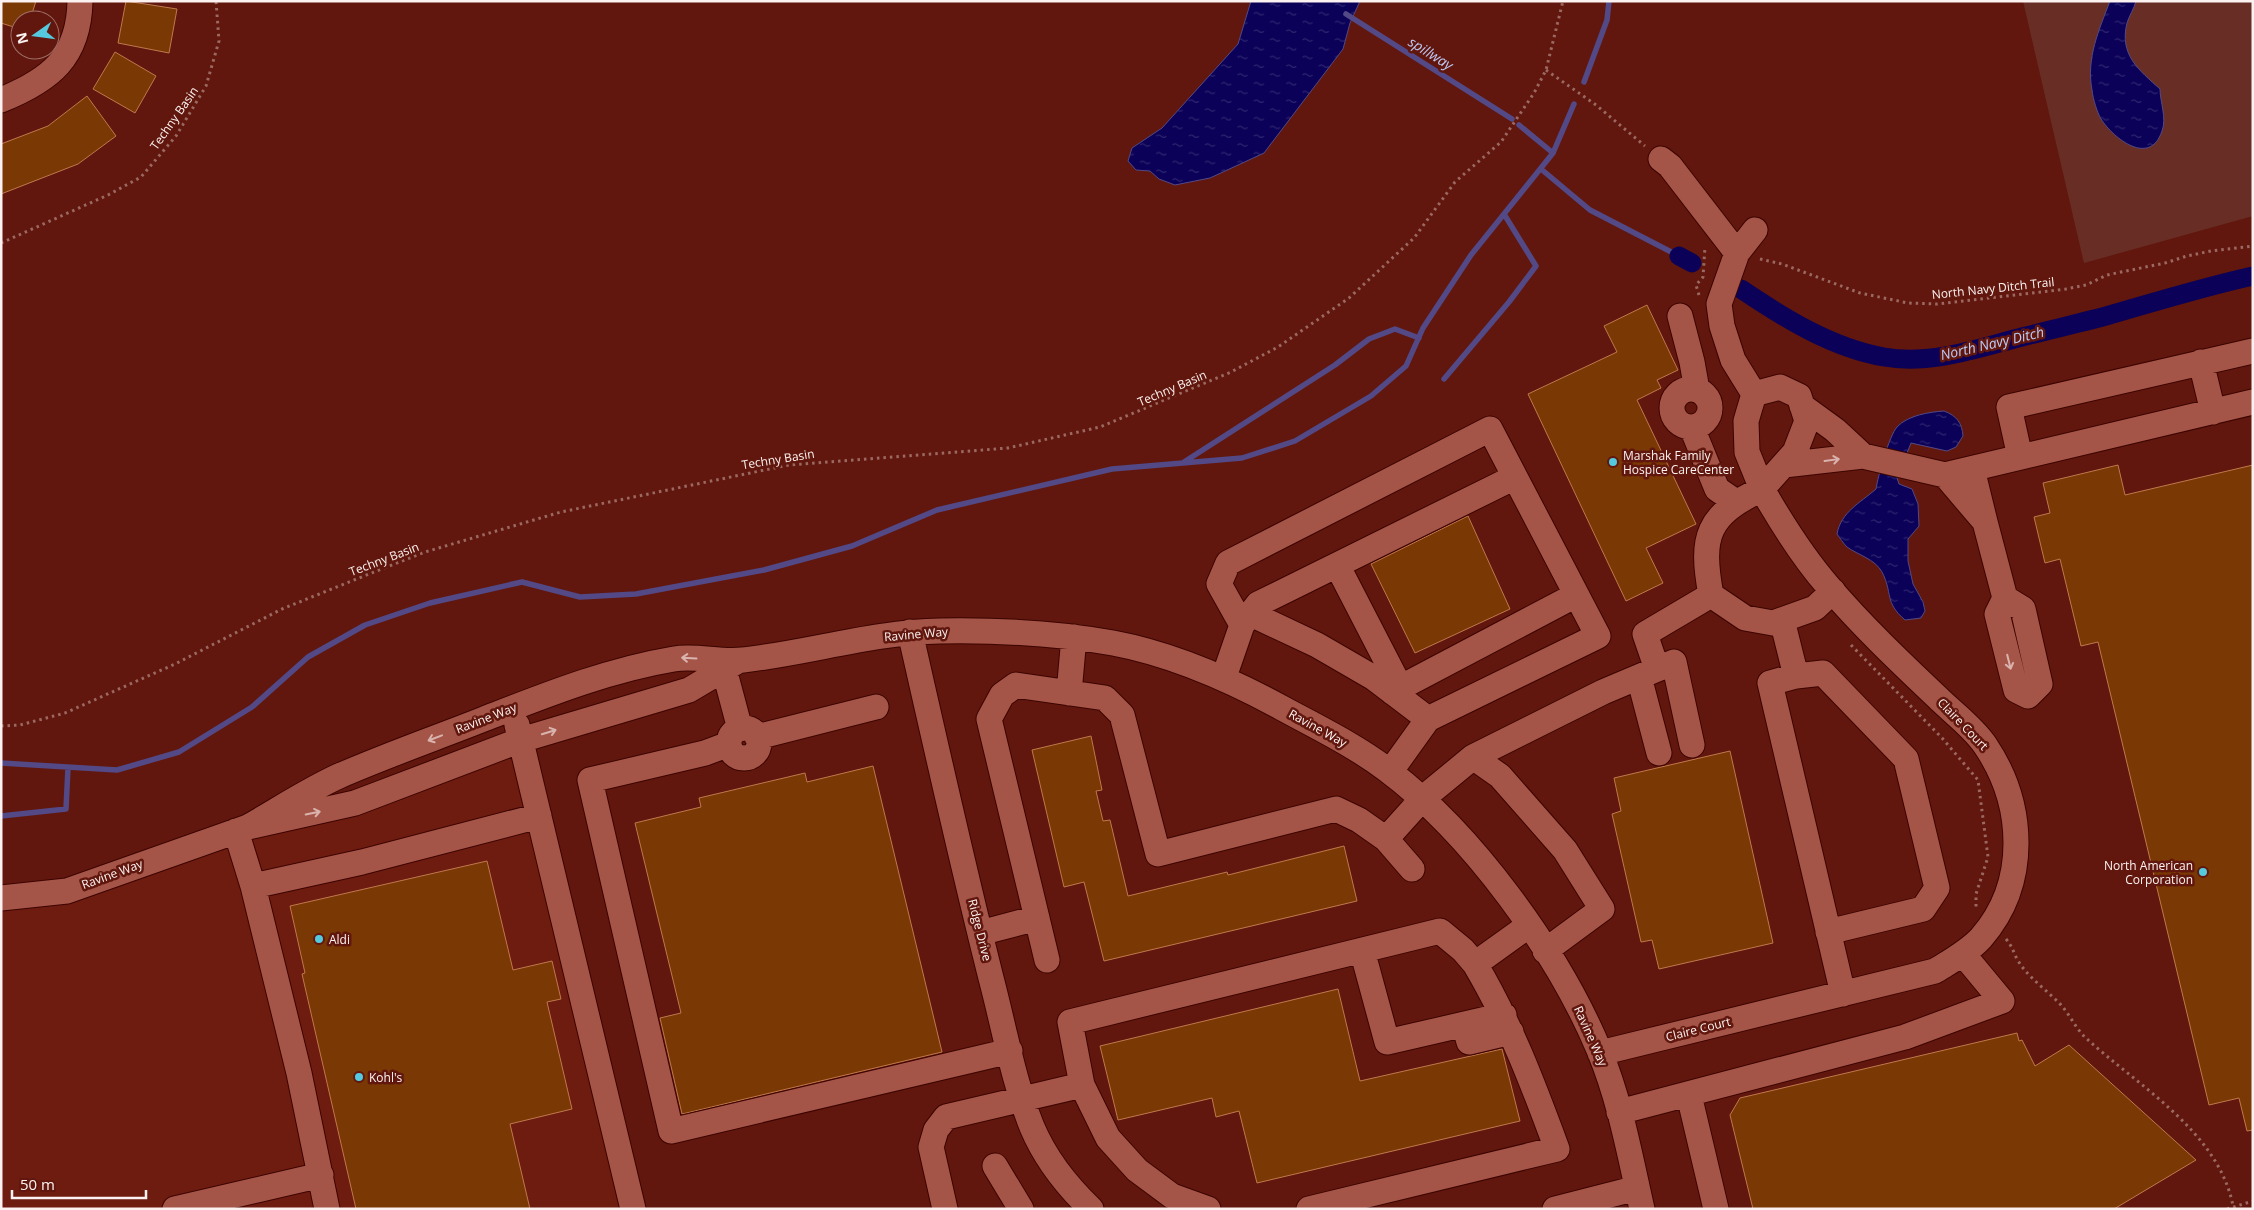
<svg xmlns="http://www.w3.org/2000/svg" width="2254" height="1210" viewBox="0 0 2254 1210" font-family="'Open Sans',sans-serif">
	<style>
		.built { fill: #6e1b10 }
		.grass { fill: #682e25 }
		.water { fill: url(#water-ripples); stroke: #534986 }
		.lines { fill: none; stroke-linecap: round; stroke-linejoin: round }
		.stream { stroke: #534986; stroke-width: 5.5 }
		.canal { stroke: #0b0158; stroke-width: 19 }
		.building { fill: #7a3804; stroke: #c0784d }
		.minor-casing { stroke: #3c0401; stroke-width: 27 }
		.path { stroke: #9b6962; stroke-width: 3; stroke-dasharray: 2.5 4; stroke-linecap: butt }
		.minor { stroke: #a55548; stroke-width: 25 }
		.oneway { stroke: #d9b3ad }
		.poi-dot { fill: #55cade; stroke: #61170d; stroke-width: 2 }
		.labels { text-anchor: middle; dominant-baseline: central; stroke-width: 5; stroke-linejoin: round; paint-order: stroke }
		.street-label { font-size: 12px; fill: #fcf2f1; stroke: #61170d }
		.poi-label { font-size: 12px; fill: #fcf2f1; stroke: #61170d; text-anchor: start }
		.water-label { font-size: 14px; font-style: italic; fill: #bdccfa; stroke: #61170d }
	</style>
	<defs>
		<pattern id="water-ripples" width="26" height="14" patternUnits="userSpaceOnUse" patternTransform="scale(1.25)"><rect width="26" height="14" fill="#0b0158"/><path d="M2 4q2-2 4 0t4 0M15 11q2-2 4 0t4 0" fill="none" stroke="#2f2670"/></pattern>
	</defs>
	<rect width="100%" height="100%" fill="#61170d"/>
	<path class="built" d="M520,751l116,458h-635v-301z"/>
	<path class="grass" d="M2023,1h230v215l-169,47z"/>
	<path class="water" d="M1251,1h109l-10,22 -7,26 -79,104 -54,25 -35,7 -16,-6 -9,-8 -14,-1 -8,-9 4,-13 30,-20 76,-84z
		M2110,1h26c-2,8 -7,15 -9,22 -8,32 12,47 33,66 0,13 7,29 2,42 -12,36 -48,8 -61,-12 -4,-7 -8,-20 -9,-29 -6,-32 7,-60 18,-89z
		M1944,411c13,5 18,12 19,25l-7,11 -9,4 -36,-8 -14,35 2,6 13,5 6,15 1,22 -11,13v22l5,23 10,18 2,9 -4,7 -16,2c-21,-18 -12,-27 -23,-48 -7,-13 -24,-17 -35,-25 -4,-4 -7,-9 -10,-13 4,-22 23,-31 39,-45 2,-13 13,-53 21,-62 11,-12 33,-15 47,-16z"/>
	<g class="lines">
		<path class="stream" d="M1346,14l166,105
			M1584,82l23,-62 2,-19
			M1519,125l34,28
			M1541,169l49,41 89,46
			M1444,379l65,-77 27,-36 -32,-52
			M1184,462l151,-97 34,-26 26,-10 24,9
			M1,763l116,7 62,-18 73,-45 56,-50 57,-32 65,-22 92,-21 58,15 56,-3 128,-24 88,-24 85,-36 175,-41 130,-11 53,-17 76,-45 35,-30 17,-38 48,-73 82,-102 21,-49
			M1,816l65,-7 2,-41"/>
		<path class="canal" d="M1679,256l13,7
			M1741,289c43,29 91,59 143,68 43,8 89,-7 130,-18 31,-8 62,-15 92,-23 49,-14 97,-29 147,-40"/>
	</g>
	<path class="building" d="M1,1h35l-6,19h-10v9l-19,-6z
		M126,1l51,8 -8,44 -51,-10z
		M115,52l41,24 -21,37 -42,-24z
		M87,96l29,40 -38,28 -77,30v-50l47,-18z
		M1647,305l31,65 -21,10 4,8 -24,12 59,124 -50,24 17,35 -37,18 -98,-207 89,-42 -13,-26z
		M2118,465l7,30 128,-30v665l-6,1 -8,-33 -30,7 -111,-463 -17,4 -21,-87 -15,4 -11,-46 16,-4 -7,-30z
		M1468,516l42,93 -95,44 -44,-89z
		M1091,736l11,54 -6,1 7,30 7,-1 18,76 99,-24 1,3 116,-29 13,55 -253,60 -20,-79 -20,5 -32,-137z
		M1730,751l43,192 -114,26 -7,-29 -11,2 -29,-128 9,-3 -7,-33z
		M873,766l69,286 -260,62 -22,-96 21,-5 -46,-190 66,-16 -2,-9 106,-25 2,9z
		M487,861l26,109 39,-9 9,38 -14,3 25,107 -62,15 20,85h-174l-54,-235 3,-1 -15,-67z
		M1338,989l22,92 142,-32 18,72 -263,62 -18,-72 -23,6 -4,-19 -94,22 -18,-74z
		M2017,1033l2,8 3,-1 13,26 34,-21 127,115 -82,49h-361l-23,-94 10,-17z"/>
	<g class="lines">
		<g class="minor-casing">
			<path id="minor" d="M1,100c49,-20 78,-42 79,-99
				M1661,159l9,7 67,87
				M1680,316l12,46 5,28
				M2201,362l12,50
				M1672 408a19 19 0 1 1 38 0a19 19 0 1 1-38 0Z
				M1754,394l-21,-34 -11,-34 -3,-22 18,-51 18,-23
				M1692,428l25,61 19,13
				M1863,456l82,19 308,-73
				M2020,457l-11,-50 244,-56
				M1784,465l79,-9 -28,-26 -33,-24
				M1945,475l40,47 -13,-53
				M1985,522l20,76 -8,16 19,76 12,6 12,-12 -17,-75 -18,-11
				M1337,565l63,122
				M1251,614l66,31 57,33 54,41 -38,53
				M1782,620l14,56 -26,7 73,311
				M1242,625l-23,-41 9,-21 262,-134 108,207 -170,83
				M910,632c26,115 52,231 81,346 13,49 22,102 41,149 13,31 35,59 59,82
				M724,669l16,60
				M1657,669l-12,-35 66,-39
				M1796,676l27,-3 83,86 31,129 -14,21 -95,23
				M1224,677l18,-52 16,-21 257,-127
				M1639,677l20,76
				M1392,692l184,-97
				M1069,693l5,-56
				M517,725l116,484
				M729 743a15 15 0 1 1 30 0a15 15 0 1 1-30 0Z
				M757,737l119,-30
				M729,744l-24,9 -115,27 81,351 339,-80
				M1473,757l27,19 65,74 37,59 -57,42
				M248,827c30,-17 60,-37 91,-51 48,-21 97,-38 145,-57 62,-24 124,-49 190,-60 22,-4 46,4 69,1 65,-7 131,-28 197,-29 57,-1 116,2 173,12 59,11 116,36 169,65 35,19 72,37 104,61 86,64 172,183 213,281 21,50 31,106 43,159
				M236,831l17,55 46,187 28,136
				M1412,869l-26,-30 36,-40 51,-42 130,-65 71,-30 18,83
				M253,886l109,-24 177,-46
				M1,898l66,-7 181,-64 107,-24 166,-63 168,-50 49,-29
				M980,933l57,-15
				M1362,950l25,92 117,-27
				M1047,960l-58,-241 13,-24 14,-10 89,13 17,17 36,139 178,-45 23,11 27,19
				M1464,1024l5,18 42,-10
				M1600,1053l335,-82c16,-10 33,-19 46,-33 48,-55 44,-134 4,-193 -12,-18 -33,-33 -48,-48 -37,-35 -76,-72 -109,-111 -26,-30 -46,-62 -66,-97l33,-37 12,-31 -8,-25 -19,-9 -26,7 -8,27 1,31 15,37c-55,26 -62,47 -51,106l34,23 28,5 42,-15 18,-17
				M1082,1085l26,53 29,32 35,26 36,13
				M1689,1095l27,114
				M1619,1112l286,-75 97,-36 -39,-47
				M995,1166l26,43
				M175,1209l146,-34
				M945,1209l-14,-62 5,-17 10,-13 136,-32 -12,-63 370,-91 23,19 12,14 53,-38
				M1309,1209l248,-60c-24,-65 -47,-126 -82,-185
				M1555,1209l82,-21"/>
		</g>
		<path class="path" d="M1546,70l50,35 49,41
			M1,243l107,-48 33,-18 35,-41 30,-50 13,-45 -3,-40
			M1760,259l22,5 78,29 48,10 29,1 129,-15 20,-4 21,-10 58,-12 22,-7 24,-5 42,-5
			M1699,295l-3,-10 7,-8 2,-30
			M1851,645l91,93 36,42 10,77 -12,37v14
			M1,726l19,-1 45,-12 110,-49 107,-55 87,-35 56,-22 136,-40 228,-47 219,-17 92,-21 131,-55 47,-25 71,-49 65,-60 41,-56 46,-40 33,-49 12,-23 17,-69
			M2006,939c6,7 7,12 11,20 10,18 30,31 44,46 9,10 15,24 25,33 52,48 133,94 147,168
			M2227,1209l26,-8"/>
		<use href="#minor" class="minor"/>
	</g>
	<defs><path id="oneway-shaft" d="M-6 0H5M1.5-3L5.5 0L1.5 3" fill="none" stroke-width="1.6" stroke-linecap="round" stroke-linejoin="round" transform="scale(1.25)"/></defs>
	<g class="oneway">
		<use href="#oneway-shaft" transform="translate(1832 460) rotate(-8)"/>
		<use href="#oneway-shaft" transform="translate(689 658) rotate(-177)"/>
		<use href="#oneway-shaft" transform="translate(2009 662) rotate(76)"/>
		<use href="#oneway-shaft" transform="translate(549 732) rotate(-17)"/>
		<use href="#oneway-shaft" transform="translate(435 738) rotate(159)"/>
		<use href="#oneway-shaft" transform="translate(313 813) rotate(-12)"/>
	</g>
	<g class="poi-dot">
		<circle cx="1613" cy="462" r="5"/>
		<circle cx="2203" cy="872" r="5"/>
		<circle cx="319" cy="939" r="5"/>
		<circle cx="359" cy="1077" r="5"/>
	</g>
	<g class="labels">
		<g class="street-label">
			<text transform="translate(174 118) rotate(-55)">Techny Basin</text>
			<text transform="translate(1993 288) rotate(-6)">North Navy Ditch Trail</text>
			<text transform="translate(1172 388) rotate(-23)">Techny Basin</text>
			<text transform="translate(778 459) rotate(-9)">Techny Basin</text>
			<text transform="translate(384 559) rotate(-21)">Techny Basin</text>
			<text transform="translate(916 634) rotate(-5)">Ravine Way</text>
			<text transform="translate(486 718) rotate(-21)">Ravine Way</text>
			<text transform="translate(1963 724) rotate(46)">Claire Court</text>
			<text transform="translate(1318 728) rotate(29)">Ravine Way</text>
			<text transform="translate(112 874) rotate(-20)">Ravine Way</text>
			<text transform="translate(980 930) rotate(76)">Ridge Drive</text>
			<text transform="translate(1698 1029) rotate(-14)">Claire Court</text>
			<text transform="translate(1591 1036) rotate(66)">Ravine Way</text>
		</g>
		<g class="poi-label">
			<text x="1623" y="455">Marshak Family<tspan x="1623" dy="14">Hospice CareCenter</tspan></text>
			<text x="2193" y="865" text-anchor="end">North American<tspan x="2193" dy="14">Corporation</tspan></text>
			<text x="329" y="939">Aldi</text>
			<text x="369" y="1077">Kohl's</text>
		</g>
		<g class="water-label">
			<text transform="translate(1431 53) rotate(32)">spillway</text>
			<text transform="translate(1992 343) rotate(-13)">North Navy Ditch</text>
		</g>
	</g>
	<rect width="2254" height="1210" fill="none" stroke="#fcf2f1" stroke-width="5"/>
	<g transform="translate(35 35) rotate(256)"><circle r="24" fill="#61170d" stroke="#9f6f68"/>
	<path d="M0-4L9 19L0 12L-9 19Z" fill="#55cade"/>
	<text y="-8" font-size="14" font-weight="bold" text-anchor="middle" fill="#fcf2f1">N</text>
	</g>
	<path d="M12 1190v8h134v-8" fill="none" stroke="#fcf2f1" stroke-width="2.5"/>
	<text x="20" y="1190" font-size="15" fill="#fcf2f1" stroke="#61170d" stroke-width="4" paint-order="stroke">50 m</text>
</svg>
